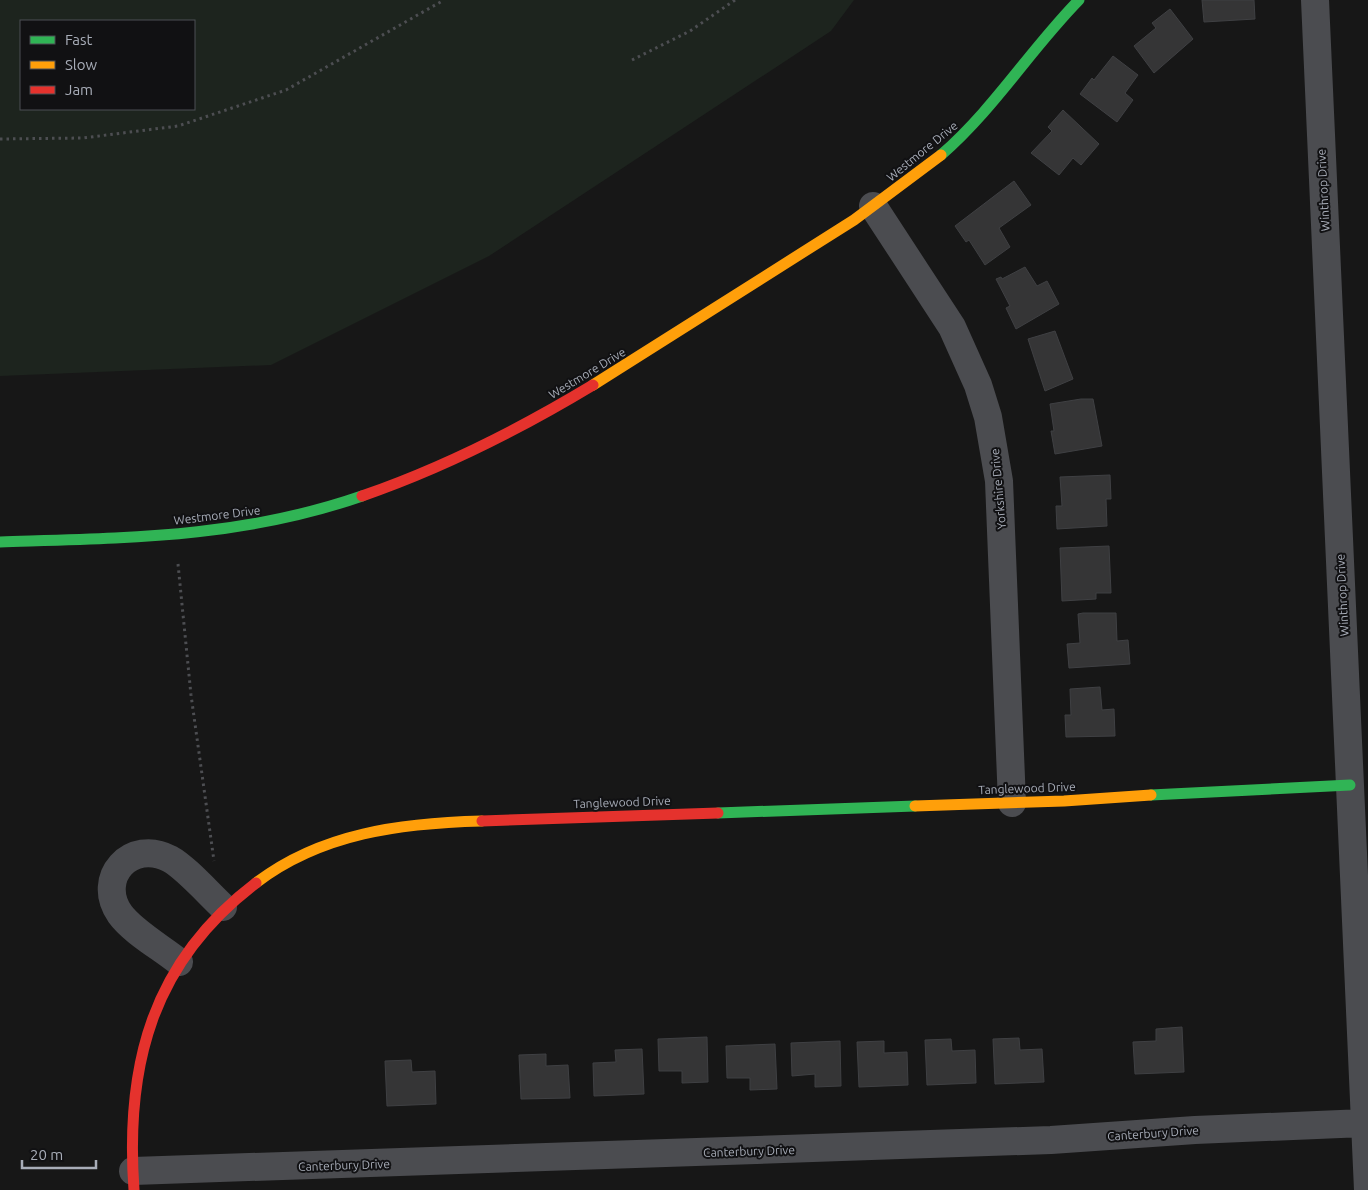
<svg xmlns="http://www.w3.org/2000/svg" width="1368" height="1190" viewBox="0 0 1368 1190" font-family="Ubuntu,sans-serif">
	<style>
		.grass { fill: #1d241e; fill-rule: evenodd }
		.building { fill: #353536; stroke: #3f4043 }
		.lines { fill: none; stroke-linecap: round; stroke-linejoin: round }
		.path { stroke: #4d4e52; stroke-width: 3; stroke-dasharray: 2.5 4; stroke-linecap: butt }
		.street { stroke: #4b4c50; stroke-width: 28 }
		.fast { stroke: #30b455; stroke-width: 11 }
		.slow { stroke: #ff9f0a; stroke-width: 11 }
		.jam { stroke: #e5322d; stroke-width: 11 }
		.labels { text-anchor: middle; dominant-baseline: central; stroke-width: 4; stroke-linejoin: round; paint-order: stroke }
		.street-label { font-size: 12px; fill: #a8adb8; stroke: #111113 }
	</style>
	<rect width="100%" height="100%" fill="#171717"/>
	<path class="grass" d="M0,0h854l-23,31 -342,225 -218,109 -271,11zM21,21h173v88h-173z"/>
	<path class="building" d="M1202,0h52l1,19 -51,3z
		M1170,9l23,30 -39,34 -20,-27 22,-18 -4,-5z
		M1113,56l25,19 -13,18 8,7 -16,22 -37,-28 12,-16 2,2z
		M1063,110l36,34 -18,21 -8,-7 -14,17 -28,-22 21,-22 -4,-4z
		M1014,181l17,24 -32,23 11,19 -25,18 -16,-25 -3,2 -11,-16z
		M1025,267l12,19 10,-5 12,23 -43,25 -10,-21 4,-2 -14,-27 5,-2 1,2z
		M1055,331l18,48 -28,12 -17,-52z
		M1081,399h12l9,47 -47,8 -4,-23h3l-4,-27z
		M1110,475l1,24h-5l1,27 -50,3 -1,-23h6l-2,-29z
		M1109,546l2,47h-15v6l-34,2 -2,-53z
		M1083,613h33l1,28 11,-1 2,24 -61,4 -2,-24 13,-1 -2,-29z
		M1100,687l2,23 12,-1 1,27 -49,1 -1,-22h6l-1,-26z
		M1182,1027l2,45 -49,2 -2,-32 23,-1v-12z
		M707,1037l1,45 -26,1v-12h-23l-1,-32z
		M1019,1038l1,12 22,-1 2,33 -49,2 -2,-45z
		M951,1039l1,12 23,-1 1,33 -49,2 -2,-45z
		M840,1041l1,45 -26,1v-13l-23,2 -1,-33z
		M884,1041v12l23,-1 1,33 -49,2 -2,-45z
		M775,1044l2,45 -27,1v-12h-23l-1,-32z
		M642,1049l2,45 -50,2 -1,-33 23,-1 -1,-12z
		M546,1054v12l22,-1 2,33 -49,1 -2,-44z
		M411,1060l1,12 23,-1 1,33 -49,2 -2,-45z"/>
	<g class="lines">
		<path class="path" d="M632,60l58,-29 45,-31
			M0,139l83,-1 95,-12 108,-36 158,-90
			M178,564l13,131 23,166"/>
		<path class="street" d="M1315,0l53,1190
			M873,206l79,121 26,58 10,32 11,64 13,322
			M179,962c-17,-14 -46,-30 -59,-48 -25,-36 11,-76 50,-55 15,8 39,35 53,48
			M133,1171l918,-31 144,-10 169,-7"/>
		<path class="fast" d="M941,155c53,-46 89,-105 138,-155
			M0,542c127,-4 241,-4 362,-46
			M1151,795l199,-10
			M718,813l197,-7"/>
		<path class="slow" d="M593,385l261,-165 87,-65
			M915,806l149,-5 87,-6
			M256,883c65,-50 146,-60 226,-62"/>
		<path class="jam" d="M362,496c81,-28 158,-67 231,-111
			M482,821l236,-8
			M134,1190c-9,-125 18,-228 122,-307"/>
	</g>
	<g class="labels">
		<g class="street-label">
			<text transform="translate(922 151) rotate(-39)">Westmore Drive</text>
			<text transform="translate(1323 190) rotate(-93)">Winthrop Drive</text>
			<text transform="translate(587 373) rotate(-31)">Westmore Drive</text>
			<text transform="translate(998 489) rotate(-95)">Yorkshire Drive</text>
			<text transform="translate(217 515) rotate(-7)">Westmore Drive</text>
			<text transform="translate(1342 595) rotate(-93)">Winthrop Drive</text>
			<text transform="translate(1027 788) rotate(-2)">Tanglewood Drive</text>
			<text transform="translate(622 802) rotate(-2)">Tanglewood Drive</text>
			<text transform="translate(1153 1133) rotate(-4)">Canterbury Drive</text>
			<text transform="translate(749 1151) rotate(-2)">Canterbury Drive</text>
			<text transform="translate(344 1165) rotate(-2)">Canterbury Drive</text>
		</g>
	</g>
	<rect x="20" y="20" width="175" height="90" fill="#111113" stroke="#4d4f55"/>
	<rect x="30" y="36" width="25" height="8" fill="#30b455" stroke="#4d4f55"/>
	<text x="65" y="45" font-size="15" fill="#a8adb8">Fast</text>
	<rect x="30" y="61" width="25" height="8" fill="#ff9f0a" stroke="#4d4f55"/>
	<text x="65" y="70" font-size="15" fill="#a8adb8">Slow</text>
	<rect x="30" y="86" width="25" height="8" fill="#e5322d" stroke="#4d4f55"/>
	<text x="65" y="95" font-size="15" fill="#a8adb8">Jam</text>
	<path d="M22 1160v8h74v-8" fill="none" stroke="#a8adb8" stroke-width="2.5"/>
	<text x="30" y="1160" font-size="15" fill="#a8adb8" stroke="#111113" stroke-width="4" paint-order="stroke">20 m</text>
</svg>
